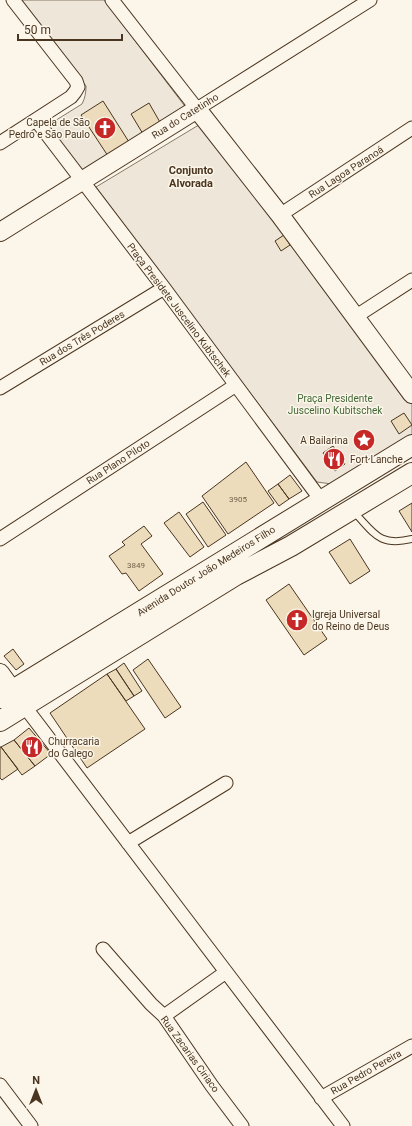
<svg xmlns="http://www.w3.org/2000/svg" width="412" height="1126" viewBox="0 0 412 1126" font-family="Roboto,sans-serif">
	<style>
		.green { fill: #ede6d9; stroke: #887966 }
		.building { fill: #ecdcbc; stroke: #4a3520 }
		.lines { fill: none; stroke-linecap: round; stroke-linejoin: round }
		.service-casing { stroke: #4a3520; stroke-width: 8 }
		.minor-casing { stroke: #4a3520; stroke-width: 15 }
		.secondary-casing { stroke: #4a3520; stroke-width: 20 }
		.primary-casing { stroke: #4a3520; stroke-width: 22 }
		.service { stroke: #fbf6e9; stroke-width: 6 }
		.minor { stroke: #fbf6e9; stroke-width: 13 }
		.secondary { stroke: #fbf6e9; stroke-width: 18 }
		.primary { stroke: #fbf6e9; stroke-width: 20 }
		.labels { text-anchor: middle; dominant-baseline: central; stroke-width: 3; stroke-linejoin: round; paint-order: stroke }
		.number-label { font-size: 8px; fill: #725f47 }
		.street-label { font-size: 10px; fill: #4a3520; stroke: #fbf6e9 }
		.poi-label { font-size: 10px; fill: #4a3520; stroke: #fbf6e9; text-anchor: start }
		.park-label { font-size: 10px; fill: #436837; stroke: #fbf6e9 }
		.neighbourhood-label { font-size: 11px; font-weight: bold; fill: #4a3520; stroke: #fbf6e9 }
	</style>
	<rect width="100%" height="100%" fill="#fbf6e9"/>
	<path class="green" d="M20,0h84l83,109 -102,65 -35,-44 1,-5 2,-3 29,-18c3,-6 4,-11 4,-18z
		M202,123l210,280v37l-73,45 -22,-3 -221,-295z"/>
	<path class="building" d="M103,101l26,41 -21,14 -27,-41z
		M149,103l12,21 -18,10 -12,-20z
		M284,235l6,10 -9,6 -6,-10z
		M404,413l8,12 -13,9 -8,-13z
		M333,446l12,18 -10,7 -12,-18z
		M246,462l28,41 -46,31 -26,-38z
		M290,475l12,16 -13,8 -11,-15z
		M278,484l11,15 -10,7 -11,-15z
		M203,502l23,33 -18,12 -22,-33z
		M412,503v29l-13,-21z
		M179,512l25,35 -14,10 -26,-34z
		M144,526l8,10 -11,8 22,30 -24,17 -13,-18 -4,1 -13,-18 16,-11 -3,-3z
		M350,539l20,32 -20,13 -21,-32z
		M289,584l38,55 -23,16 -38,-55z
		M13,649l11,15 -8,6 -12,-14z
		M148,659l33,48 -16,11 -32,-48z
		M124,663l18,28 -8,5 -18,-27z
		M116,669l18,27 -8,5 -19,-27z
		M107,674l38,55 -58,39 -37,-55z
		M29,728l22,26 -16,12 -21,-26z
		M14,740l21,26 -13,9 -21,-28z
		M0,747h1l17,22 -16,11 -2,-2z"/>
	<g class="lines">
		<g class="service-casing">
			<path id="service" d="M354,512c20,21 25,35 58,27"/>
		</g>
		<g class="minor-casing">
			<path id="minor" d="M112,0l85,109 173,-109
				M36,120l128,168 157,212
				M0,143l71,-46 4,-5 3,-5 -2,-6 -63,-81
				M280,215l132,-87
				M355,317l57,-37
				M0,388l164,-100
				M0,539l236,-154
				M25,707l318,419
				M128,843l98,-60
				M103,949l48,55 13,12 48,70 30,40
				M164,1016l62,-44
				M0,1085l31,41
				M321,1098l91,-52"/>
		</g>
		<g class="secondary-casing">
			<path id="secondary" d="M0,232l197,-123 83,106 132,179
				M0,673l21,29"/>
		</g>
		<g class="primary-casing">
			<path id="primary" d="M0,698l412,-253
				M0,721l236,-146 55,-29 121,-73"/>
		</g>
		<use href="#service" class="service"/>
		<use href="#minor" class="minor"/>
		<use href="#secondary" class="secondary"/>
		<use href="#primary" class="primary"/>
	</g>
	<defs>
		<g id="church-disc" transform="scale(1.15)"><circle r="9.5" fill="#c62828" stroke="#fbf6e9"/><path d="M-1.2-6h2.4v3.5h3.3v2.4h-3.3V6h-2.4V-.1h-3.3v-2.4h3.3Z" fill="#fff"/></g>
		<g id="sight-disc" transform="scale(1.15)"><circle r="9.5" fill="#c62828" stroke="#fbf6e9"/><path d="M0-6L1.8-2.2L6-1.7L2.9 1.2L3.7 5.4L0 3.3L-3.7 5.4L-2.9 1.2L-6-1.7L-1.8-2.2Z" fill="#fff"/></g>
		<g id="restaurant-disc" transform="scale(1.15)"><circle r="9.5" fill="#c62828" stroke="#fbf6e9"/><path d="M-5-6h1v4h1v-4h1v4h1v-4h1v5L-1.5 .5V6h-2V.5L-5-1ZM5-6V6H3V1.5H1.5Q1.5-4 5-6Z" fill="#fff"/></g>
	</defs>
	<g fill-rule="evenodd">
		<use href="#church-disc" x="105" y="128"/>
		<use href="#sight-disc" x="364" y="440"/>
		<use href="#restaurant-disc" x="334" y="459"/>
		<use href="#church-disc" x="297" y="620"/>
		<use href="#restaurant-disc" x="32" y="747"/>
	</g>
	<g class="labels">
		<g class="number-label">
			<text x="238" y="499">3905</text>
			<text x="136" y="565">3849</text>
		</g>
		<g class="street-label">
			<text transform="translate(185 116) rotate(-32)">Rua do Catetinho</text>
			<text transform="translate(346 172) rotate(-33)">Rua Lagoa Paranoá</text>
			<text transform="translate(179 310) rotate(53)">Praça Presidete Juscelino Kubtschek</text>
			<text transform="translate(82 338) rotate(-31)">Rua dos Três Poderes</text>
			<text transform="translate(118 462) rotate(-33)">Rua Plano Piloto</text>
			<text transform="translate(206 571) rotate(-32)">Avenida Doutor João Medeiros Filho</text>
			<text transform="translate(190 1054) rotate(54)">Rua Zacarias Ciriaco</text>
			<text transform="translate(366 1072) rotate(-30)">Rua Pedro Pereira</text>
		</g>
		<g class="poi-label">
			<text x="90" y="122" text-anchor="end">Capela de São<tspan x="90" dy="12">Pedro e São Paulo</tspan></text>
			<text x="348" y="440" text-anchor="end">A Bailarina</text>
			<text x="350" y="459">Fort Lanche</text>
			<text x="312" y="614">Igreja Universal<tspan x="312" dy="12">do Reino de Deus</tspan></text>
			<text x="48" y="741">Churracaria<tspan x="48" dy="12">do Galego</tspan></text>
		</g>
		<g class="park-label">
			<text x="335" y="398">Praça Presidente<tspan x="335" dy="12">Juscelino Kubitschek</tspan></text>
		</g>
		<g class="neighbourhood-label">
			<text x="191" y="170">Conjunto<tspan x="191" dy="13">Alvorada</tspan></text>
		</g>
	</g>
	<g transform="translate(36 1090)" stroke="#fbf6e9" stroke-width="3" paint-order="stroke">
	<path d="M0-3L7 15L0 10L-7 15Z" fill="#4a3520"/>
	<text y="-6" font-size="11" font-weight="bold" text-anchor="middle" fill="#4a3520">N</text>
	</g>
	<path d="M18 34v6h104v-6" fill="none" stroke="#4a3520" stroke-width="2"/>
	<text x="24" y="34" font-size="12" fill="#4a3520" stroke="#fbf6e9" stroke-width="3" paint-order="stroke">50 m</text>
</svg>
